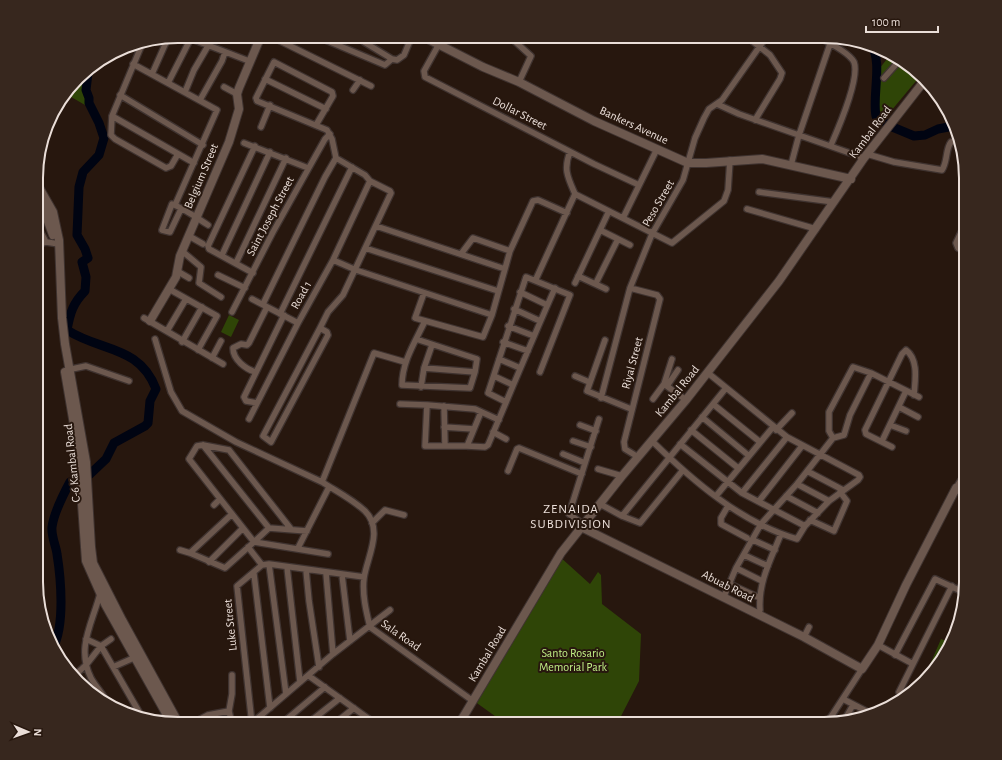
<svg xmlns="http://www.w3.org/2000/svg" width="1002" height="760" viewBox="0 0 1002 760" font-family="'Alegreya Sans',sans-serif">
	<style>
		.green { fill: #2f4507 }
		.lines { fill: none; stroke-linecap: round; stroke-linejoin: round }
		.river { stroke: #000412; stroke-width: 9 }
		.street-casing { stroke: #3f3330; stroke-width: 8 }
		.secondary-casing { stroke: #3f3330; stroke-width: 10 }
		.street { stroke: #6c584e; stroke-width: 5.5 }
		.secondary { stroke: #6c584e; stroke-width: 8 }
		.labels { text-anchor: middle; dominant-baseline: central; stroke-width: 4; stroke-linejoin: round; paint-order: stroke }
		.street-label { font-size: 12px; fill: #eaded8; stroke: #27170e }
		.park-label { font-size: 12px; fill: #c0ee86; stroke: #27170e }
		.neighbourhood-label { font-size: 13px; letter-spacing: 1px; fill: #eaded8; stroke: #27170e }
		.rim { fill: none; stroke: #eaded8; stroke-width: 2 }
	</style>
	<rect width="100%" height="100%" fill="#27170e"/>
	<path class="green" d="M891,54l27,17 3,4 -35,42 -10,-10 3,-38z
		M93,66c-7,10 -8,21 -4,32l-4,7 -19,-11 18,-23z
		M229,315l10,5 -8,17 -10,-5z
		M559,556l31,28 8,-12 3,3 1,29 39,30 -2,47 -22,43h-111l-32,-23z
		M941,639l10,4 -21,33 -4,-2z"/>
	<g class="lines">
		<path class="river" d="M871,45c12,16 1,51 5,71l8,6
			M890,126l24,10 11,-1 13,-6 16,-3
			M53,648c12,-23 8,-69 4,-94 -1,-8 -6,-18 -5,-27 2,-15 11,-32 18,-45l18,-6 18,-17 8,-16 31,-17 3,-3 2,-22 6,-12c-17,-44 -55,-37 -89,-59 3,-17 6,-27 18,-39l1,-14 -4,-15 6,-4 -3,-9 -8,-14 2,-48 4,-15 16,-17 5,-17 -5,-15 -10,-20v-5l-3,-8 2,-17 5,-7"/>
		<g class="street-casing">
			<path id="street" d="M184,36l65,25
				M243,36l15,7
				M270,36l101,50
				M316,36l69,29 7,-6 5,1 7,-5 8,-19
				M446,36l-7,8 -15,27 1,6 169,87 45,21
				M509,36l22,20 -12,26
				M746,36l24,19 12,18 -2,6 -25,41
				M816,36c10,5 33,16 38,26 6,16 -16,67 -23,83
				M806,37v-1
				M143,42l-31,74 -1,19 4,4 51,29 5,-2 7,-12
				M364,42l28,17
				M133,64l84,46 -42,95
				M152,74l16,-36
				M884,78l16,-18
				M265,79l61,30
				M168,83l23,-45
				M224,87l13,7
				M353,90l7,-10
				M185,92l9,-22 14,-24
				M120,95l83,50
				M200,100l22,-39 3,-9
				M717,104l22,10 125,44
				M112,116l82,47
				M316,125l17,-29 -1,-4 -58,-30 -18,36 1,3 70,29 5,9 4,19 29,17 5,6 20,10 1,2 -48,102 -15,17 -8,16 -57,108 8,6 57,-107 -1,-3 -7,-4
				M261,127l9,-22
				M244,143l64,25
				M570,152c-7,17 -2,26 5,42l97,49 52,-42 4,-11 2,-30
				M867,154l27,8 48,8c6,-9 3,-20 9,-28l6,-1
				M791,165l8,-30 31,-91
				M759,192l75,10
				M181,209l-11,23 -8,-2 10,-26c13,5 25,14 36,21
				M747,209l69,20
				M623,218l34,-69
				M37,225l9,17 13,2
				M376,226l129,43
				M600,230l30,15
				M189,236l14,8
				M37,245l9,-3
				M365,248l133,43
				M182,251l19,16 -2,16 22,14
				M966,252l-8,-4 -2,-5 10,-21
				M461,254l12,-16 37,13
				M222,255l48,-103
				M333,260l23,10 136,45
				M236,263l50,-105
				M177,271l12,7
				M253,273l-44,-24 -1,-3 47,-100
				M218,275l27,13
				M578,276l28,13
				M536,279l39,-85
				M575,283l34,-72
				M596,283l22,-44
				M630,288l27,7 3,4 -36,143 1,7 13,8
				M169,289l48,27 -19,34
				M520,292l27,13
				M424,293l-9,25 68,19 9,-22 18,-64 23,-50 5,-1 29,13
				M252,299l46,24
				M263,304l62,-127 11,-19
				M514,309l26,12
				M232,312l41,-80 52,-93 5,-5
				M280,314l72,-147
				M144,318l79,46
				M508,326l26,10
				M167,331l19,-32
				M155,339l16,53 11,19 54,31 86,40
				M416,339l61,20 -2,13 -5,16 -68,-3c0,-23 13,-43 23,-64
				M605,340l-18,51 44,18
				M182,342l20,-35
				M503,342l25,9
				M212,358l9,-17
				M499,359l21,9
				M405,362l-31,-9 -52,129c14,9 30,17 43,29 19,19 2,46 -1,67 -2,16 2,33 6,49l103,74
				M424,368l51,4
				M67,370l19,-4 43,15
				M255,372c-9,-3 -22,-12 -22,-24l8,-4 6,1 2,-2 18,-36
				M494,376l19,9
				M575,376l14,6
				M664,384l8,-25
				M667,386l11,-16
				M421,387l3,-19 8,-23
				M601,398l29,-110 22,-54 31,-54 12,-42 9,-20 5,-9 13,-9 45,-64
				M653,399l11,-15 22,16
				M506,402l-18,-9 38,-116 44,18 -30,77
				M257,403l-11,-2 -2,-4 40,-82
				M400,404l27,1
				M713,404l47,38
				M444,406l1,40
				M899,407l19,10
				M702,417l46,38
				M249,419l49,-96 35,-63 37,-79
				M499,420l-24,-11 -48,-4 -2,41h42l18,1 3,-2c22,-52 44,-105 67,-157
				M580,425l16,6
				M890,425l16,6
				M444,427l30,2
				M691,430l47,38
				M776,430l16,-17
				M493,432l13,7
				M833,438l-4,-7v-19l24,-45 18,6 48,24
				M833,438l11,-3 6,-20 21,-42
				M573,441l18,6
				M652,441c40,39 89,82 145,98l8,-13 24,-25 29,-21 2,-3 -1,-2 -72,-38 -79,-64
				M882,441l24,-50
				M680,444l62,49 63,33
				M203,445l66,83
				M467,446l14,-34
				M892,447l-26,-13 -1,-4 37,-76 4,-4c13,10 9,31 8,45
				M563,454l22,9
				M598,469l24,7
				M508,471l9,-22 2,-1 63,26
				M807,471l36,19
				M797,484l32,17
				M956,488l10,-16
				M742,493l45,-56
				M716,496l57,-69
				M786,496l32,17
				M759,501l43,-55
				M600,504l22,12 18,7 43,-53
				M214,505l6,-6
				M728,506l-7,12v6l26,14
				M232,514l-42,39 35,15 29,-26 74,12
				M622,516l104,-128
				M810,520l24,11 13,-30 -7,-9
				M372,523l13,-13 19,5
				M583,524l-14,-10 30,-95
				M291,529l-62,-79 -26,-5 -6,1 -8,13 65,83 15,-14 38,3
				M753,540l22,10
				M248,547l14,18
				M298,548l31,-61
				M180,550l10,3
				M744,555l24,11
				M209,562l34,-34
				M269,564l17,130
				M287,567l13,115
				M736,568l26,13
				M306,570l3,31 10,66
				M326,573l7,81
				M254,574l16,134
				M342,575l8,66
				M730,584l30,14
				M100,594c-8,30 -24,54 -9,84 5,9 13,17 17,26
				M725,594l11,-26 25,-44 36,-40 36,-46
				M760,610c-2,-28 11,-51 21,-76
				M804,637l5,-10
				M86,639l15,7 10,-7
				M878,645l35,19
				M895,655l40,-76 26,12
				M113,667l25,-11
				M74,676l12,-11 15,-19 41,71
				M309,676l67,48
				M899,692l53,-106
				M843,699l27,14
				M229,711l3,13
				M845,719l8,-14
				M252,723l81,-69 57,-44
				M827,723l35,-54
				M191,724l17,-9 21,-4 3,-17v-19
				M252,724l-15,-138 25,-21 7,-1 95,13
				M281,724l44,-37
				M307,724l33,-26
				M334,724l20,-16
				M363,724l6,-5"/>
		</g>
		<g class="secondary-casing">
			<path id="secondary" d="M422,36l61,31 36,15 75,39 94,42h18l56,-4 89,20
				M37,184l16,28 6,28 3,78 3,26 21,118 5,85 2,16 29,57 57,104
				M39,197l14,38
				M150,321l26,-44 4,-21 49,-114 10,-33 -2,-15 2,-6 22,-52
				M65,372l13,76 8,113 19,43 67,120
				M581,527l223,110 58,32 16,-24 28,-60 50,-97 10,6
				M459,724l102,-171 61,-77 64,-76 93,-119 85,-123 61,-78"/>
		</g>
		<use href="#street" class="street"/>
		<use href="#secondary" class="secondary"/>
	</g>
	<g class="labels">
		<g class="street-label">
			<text transform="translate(520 113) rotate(27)">Dollar Street</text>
			<text transform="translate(634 125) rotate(25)">Bankers Avenue</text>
			<text transform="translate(870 132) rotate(-53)">Kambal Road</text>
			<text transform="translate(201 176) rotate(-67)">Belgium Street</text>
			<text transform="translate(658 203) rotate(-60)">Peso Street</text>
			<text transform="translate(270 216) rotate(-62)">Saint Joseph Street</text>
			<text transform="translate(301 295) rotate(-61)">Road 1</text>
			<text transform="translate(632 363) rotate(-75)">Riyal Street</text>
			<text transform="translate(677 391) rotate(-51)">Kambal Road</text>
			<text transform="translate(72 463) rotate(-96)">C-6 Kambal Road</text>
			<text transform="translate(728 586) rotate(27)">Abuab Road</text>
			<text transform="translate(230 625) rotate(-96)">Luke Street</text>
			<text transform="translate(401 635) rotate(35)">Sala Road</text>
			<text transform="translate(487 654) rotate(-59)">Kambal Road</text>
		</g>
		<g class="park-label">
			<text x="573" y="653">Santo Rosario<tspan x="573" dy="14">Memorial Park</tspan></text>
		</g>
		<g class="neighbourhood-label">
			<text x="571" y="509">ZENAIDA<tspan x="571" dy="15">SUBDIVISION</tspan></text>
		</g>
	</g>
	<path d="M0 0H1002V760H0ZM178 43H824A135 135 0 0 1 959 178V582A135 135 0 0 1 824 717H178A135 135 0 0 1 43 582V178A135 135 0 0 1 178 43Z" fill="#37271e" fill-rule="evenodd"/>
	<path class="rim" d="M178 43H824A135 135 0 0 1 959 178V582A135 135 0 0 1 824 717H178A135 135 0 0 1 43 582V178A135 135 0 0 1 178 43Z"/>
	<g transform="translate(28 732) rotate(92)" stroke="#27170e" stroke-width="3" paint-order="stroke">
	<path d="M0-3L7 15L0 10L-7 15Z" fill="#eaded8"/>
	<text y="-6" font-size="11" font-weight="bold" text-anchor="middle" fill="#eaded8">N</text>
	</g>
	<path d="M866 26v6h72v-6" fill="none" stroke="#eaded8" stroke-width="2"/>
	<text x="872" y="26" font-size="12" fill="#eaded8" stroke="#27170e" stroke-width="3" paint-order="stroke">100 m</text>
</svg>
